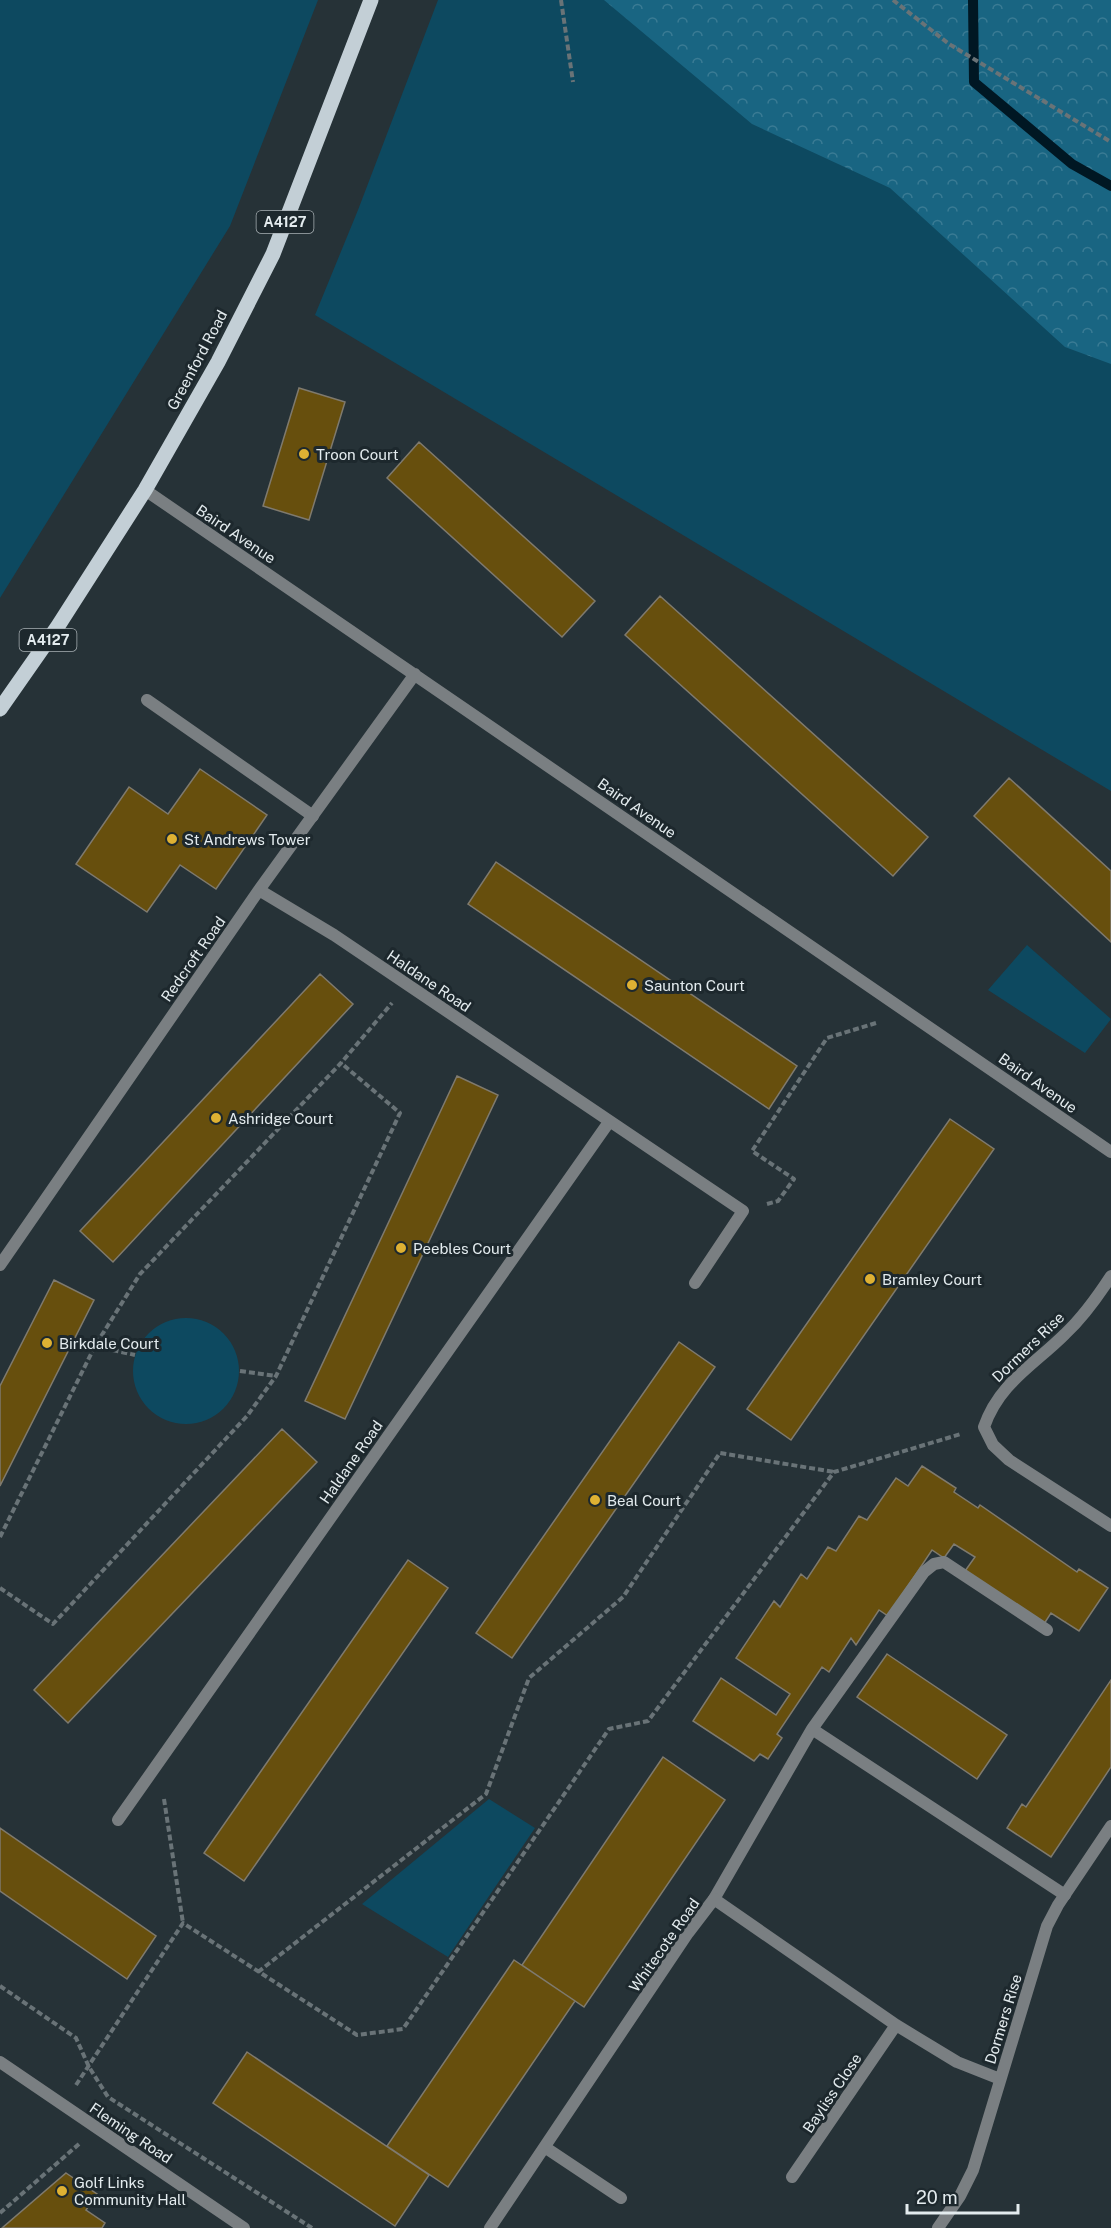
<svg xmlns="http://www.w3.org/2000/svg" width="1111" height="2228" viewBox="0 0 1111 2228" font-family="'Public Sans',sans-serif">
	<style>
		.green { fill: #0d4960 }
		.forest { fill: url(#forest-crowns) }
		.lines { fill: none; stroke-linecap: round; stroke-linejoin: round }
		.stream { stroke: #001723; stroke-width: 10 }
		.building { fill: #674f0d; stroke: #7f7a6e; stroke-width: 1.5 }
		.path { stroke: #697377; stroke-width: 4; stroke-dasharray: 6 3; stroke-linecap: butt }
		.service { stroke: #7a7f82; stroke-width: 12 }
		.minor { stroke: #7a7f82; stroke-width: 12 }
		.primary { stroke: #c3cfd6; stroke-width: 15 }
		.poi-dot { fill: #deb133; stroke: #1d282d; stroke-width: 2 }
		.labels { text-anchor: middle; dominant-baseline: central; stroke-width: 6; stroke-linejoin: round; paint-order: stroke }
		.shield { fill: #1d282d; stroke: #a8b0b4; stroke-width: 1.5 }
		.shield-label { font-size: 14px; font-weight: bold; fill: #e3ebee }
		.street-label { font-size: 15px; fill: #e3ebee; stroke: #1d282d }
		.poi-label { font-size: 15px; fill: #e3ebee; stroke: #1d282d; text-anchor: start }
	</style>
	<defs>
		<pattern id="forest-crowns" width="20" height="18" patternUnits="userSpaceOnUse" patternTransform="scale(1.5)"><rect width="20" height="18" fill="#196582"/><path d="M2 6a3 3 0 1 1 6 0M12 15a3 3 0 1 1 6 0" fill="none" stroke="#3a7b94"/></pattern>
	</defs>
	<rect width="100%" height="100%" fill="#263237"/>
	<path class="green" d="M0,0h318l-88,226 -230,372z
		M438,0h673v791l-796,-476 43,-105z
		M1027,945l84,74 -26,34 -97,-63z
		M133 1371a53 53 0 1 1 106 0a53 53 0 1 1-106 0Z
		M489,1799l46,29 -87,129 -86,-53z"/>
	<path class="forest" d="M604,0h507v364l-46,-17 -175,-159 -138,-64z"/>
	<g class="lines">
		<path class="stream" d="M973,0l1,82 98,82 39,22"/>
	</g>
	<path class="building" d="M299,388l46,14 -36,118 -46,-14z
		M419,442l176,159 -33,36 -175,-159z
		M660,596l268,241 -35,39 -268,-241z
		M200,769l67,46 -51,74 -36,-24 -33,47 -71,-48 53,-77 39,27z
		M1009,778l102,93v71l-137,-126z
		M496,862l301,204 -28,43 -301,-205z
		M320,974l33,30 -240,258 -33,-31z
		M457,1076l41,19 -153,324 -40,-18z
		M950,1119l44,30 -203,291 -44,-31z
		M54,1280l40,20 -94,186v-100z
		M679,1342l36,25 -203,291 -36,-25z
		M282,1429l35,33 -249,261 -34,-33z
		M922,1466l34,22 -2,4 24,16 2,-3 97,67 2,-3 29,19 -29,43 -28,-18 -7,11 -79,-53 10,-14 -21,-13 -10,14 -12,-8 -44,66 -9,-6 -23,35 -5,-7 -22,34 -7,-5 -45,67 5,4 -14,21 -8,-5 -6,7 -61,-40 28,-43 55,37 14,-21 -54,-36 38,-57 6,6 21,-33 6,5 21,-32 8,4 23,-35 8,4 29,-42 12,8z
		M408,1560l40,28 -204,293 -40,-28z
		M887,1654l120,81 -30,44 -120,-82z
		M1111,1680v87l-60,90 -44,-29 15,-24 4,3z
		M663,1757l62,43 -141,207 -62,-42z
		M0,1828l156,108 -29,43 -127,-88z
		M514,1960l61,41 -127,186 -61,-41z
		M247,2052l182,123 -34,51 -182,-123z
		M66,2173l31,21 -11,16 19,13 -3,5h-100z"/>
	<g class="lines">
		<path class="path" d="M561,0l12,82
			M893,0l56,44 162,98
			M767,1204l11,-3 16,-22 -42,-28 75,-113 49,-15
			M95,1346l40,9
			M240,1371l36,5
			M0,1537l95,-191 45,-72 201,-211 51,-60
			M0,1588l53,36 194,-208 29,-40 124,-263 -59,-50
			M164,1799l19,124
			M258,1972l228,-178 43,-116 94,-81 97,-144 114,19
			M0,1986l76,52 13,29 19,30 204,131
			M76,2085l107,-162 174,112 46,-6 206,-300 39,-8 186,-249 127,-38
			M0,2213l79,-69"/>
		<path class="service" d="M147,700l166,116
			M812,1729l112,-157 10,-8 10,-2 103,68
			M714,1899l98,-170 253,166
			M546,2148l75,50"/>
		<path class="minor" d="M145,490l966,662
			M259,890l75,45 409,276 -48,72
			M0,1265l259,-375 156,-216
			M1111,1276c-13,20 -29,42 -46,58 -31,31 -66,49 -81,93l9,18 16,15 102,66
			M118,1820l491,-698
			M0,2062l244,166
			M792,2177l104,-152
			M490,2228l198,-295 26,-34 182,126 61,37 43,17
			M938,2228l22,-32 13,-26 74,-244 11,-21 53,-79"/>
		<path class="primary" d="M0,709l58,-83 87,-136 73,-128 55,-108 98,-254"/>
	</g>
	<g class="poi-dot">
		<circle cx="304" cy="454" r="6"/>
		<circle cx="172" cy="839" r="6"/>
		<circle cx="632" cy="985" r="6"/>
		<circle cx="216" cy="1118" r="6"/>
		<circle cx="401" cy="1248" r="6"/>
		<circle cx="870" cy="1279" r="6"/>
		<circle cx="47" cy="1343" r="6"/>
		<circle cx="595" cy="1500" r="6"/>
		<circle cx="62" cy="2191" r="6"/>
	</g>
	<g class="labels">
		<g class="shield">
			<rect x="256.5" y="211" width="57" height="22" rx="4.5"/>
			<rect x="19.5" y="629" width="57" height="22" rx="4.5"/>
		</g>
		<g class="shield-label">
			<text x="285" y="222">A4127</text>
			<text x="48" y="640">A4127</text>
		</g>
		<g class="street-label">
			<text transform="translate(197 360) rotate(-62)">Greenford Road</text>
			<text transform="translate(236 534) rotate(34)">Baird Avenue</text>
			<text transform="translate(637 808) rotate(35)">Baird Avenue</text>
			<text transform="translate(193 959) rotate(-55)">Redcroft Road</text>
			<text transform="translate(429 981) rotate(34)">Haldane Road</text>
			<text transform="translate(1038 1083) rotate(35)">Baird Avenue</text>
			<text transform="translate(1028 1347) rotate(-44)">Dormers Rise</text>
			<text transform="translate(351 1462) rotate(-55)">Haldane Road</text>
			<text transform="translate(664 1945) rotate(-55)">Whitecote Road</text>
			<text transform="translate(1003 2019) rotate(-73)">Dormers Rise</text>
			<text transform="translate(832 2093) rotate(-56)">Bayliss Close</text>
			<text transform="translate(131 2133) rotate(34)">Fleming Road</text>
		</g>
		<g class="poi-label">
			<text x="316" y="454">Troon Court</text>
			<text x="184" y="839">St Andrews Tower</text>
			<text x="644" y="985">Saunton Court</text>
			<text x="228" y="1118">Ashridge Court</text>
			<text x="413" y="1248">Peebles Court</text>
			<text x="882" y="1279">Bramley Court</text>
			<text x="59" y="1343">Birkdale Court</text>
			<text x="607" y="1500">Beal Court</text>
			<text x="74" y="2182">Golf Links<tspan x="74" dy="17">Community Hall</tspan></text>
		</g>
	</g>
	<path d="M907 2204v9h111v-9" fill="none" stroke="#e3ebee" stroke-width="3"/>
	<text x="916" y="2204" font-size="18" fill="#e3ebee" stroke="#1d282d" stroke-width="4.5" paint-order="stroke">20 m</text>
</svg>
